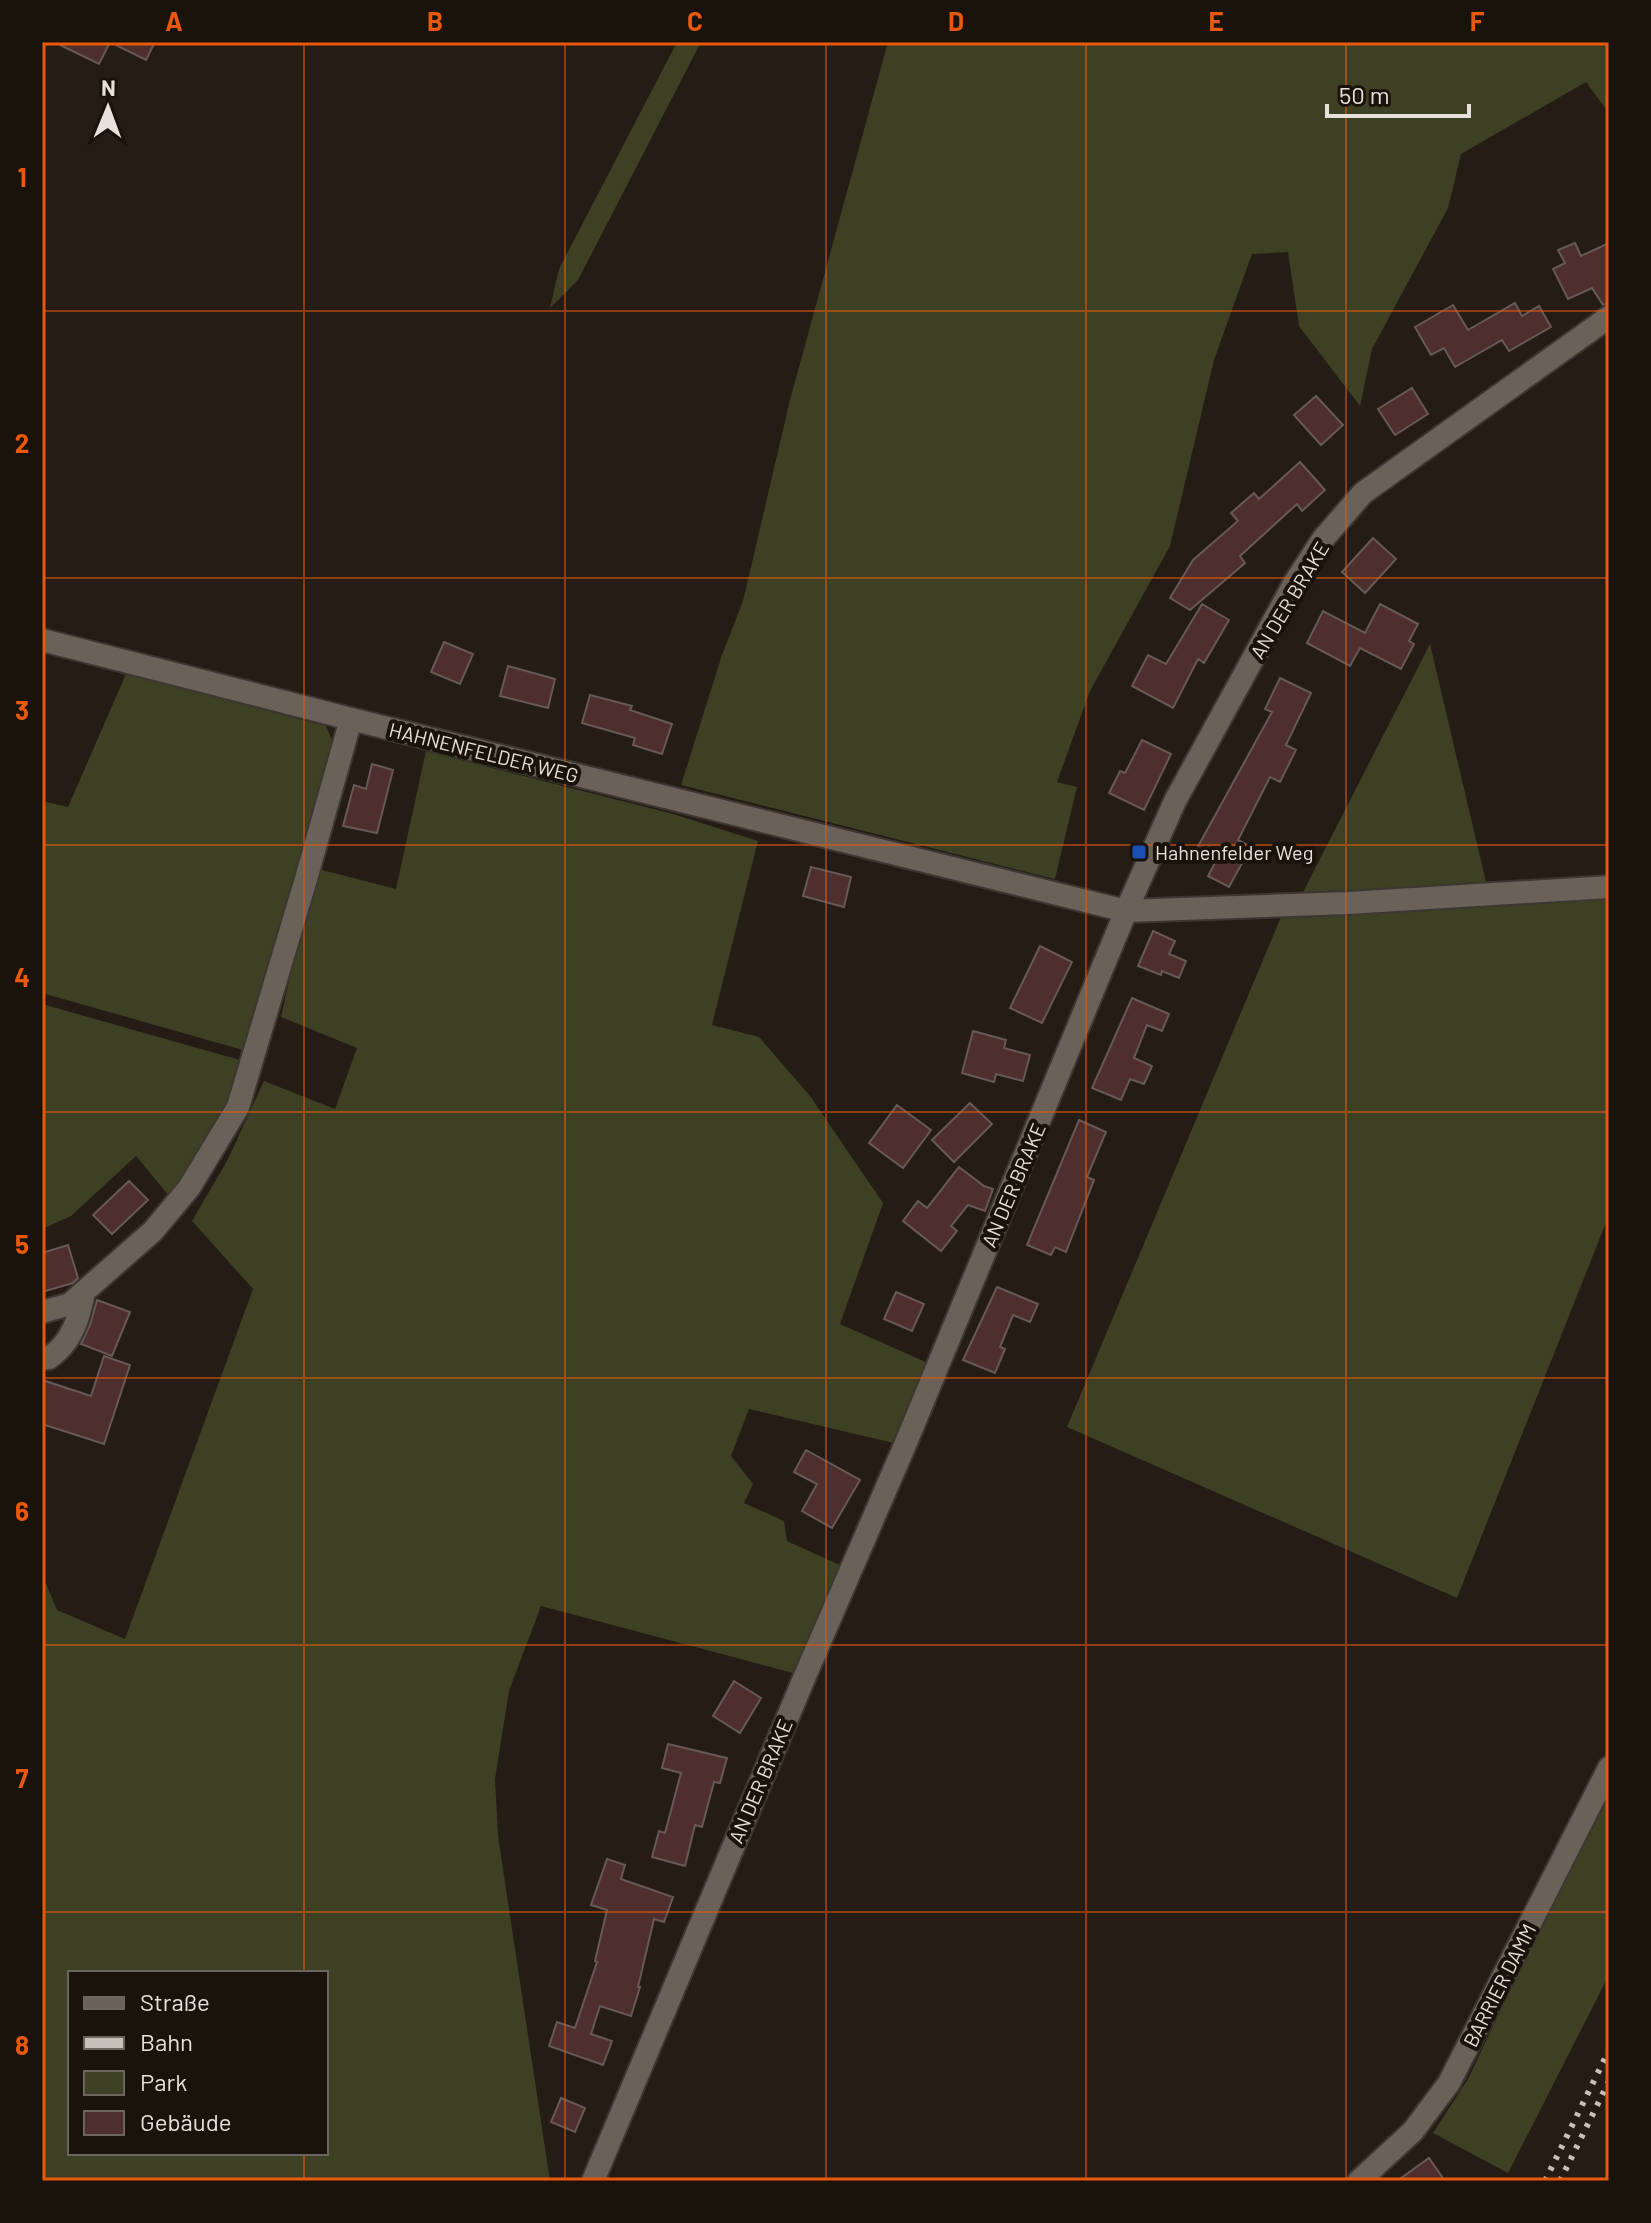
<svg xmlns="http://www.w3.org/2000/svg" width="1651" height="2223" viewBox="0 0 1651 2223" font-family="Barlow,sans-serif">
	<style>
		.green { fill: #3e4023; fill-rule: evenodd }
		.building { fill: #4f2f2d; stroke: #665958; stroke-width: 2 }
		.lines { fill: none; stroke-linecap: round; stroke-linejoin: round }
		.minor-casing { stroke: #3d3733; stroke-width: 26 }
		.minor { stroke: #6a6158; stroke-width: 22 }
		.rail { stroke: #c6c0bb; stroke-width: 6; stroke-dasharray: 4 8; stroke-linecap: butt }
		.grid { fill: none; stroke: #e8590c; stroke-width: 2; stroke-opacity: 0.55 }
		.transit-dot { fill: #1a4fb4; stroke: #1a130c; stroke-width: 3 }
		.labels { text-anchor: middle; dominant-baseline: central; stroke-width: 8; stroke-linejoin: round; paint-order: stroke }
		.street-label { font-size: 20px; fill: #e6e1dc; stroke: #1a130c }
		.poi-label { font-size: 20px; fill: #e6e1dc; stroke: #1a130c; text-anchor: start }
		.neatline { fill: none; stroke: #e8590c; stroke-width: 3 }
		.grid-label { font-size: 26px; text-anchor: middle; font-weight: bold; fill: #e8590c }
	</style>
	<rect width="100%" height="100%" fill="#241c15"/>
	<path class="green" d="M677,42h24l-123,238 -28,28 9,-39z
		M888,42h721v71l-23,-31 -125,72 -13,54 -76,141 -12,57 -61,-80 -11,-74 -36,2 -38,106 -44,186 -80,145 -33,91 20,5 -22,92 -374,-94 41,-130 21,-54 47,-201z
		M1430,644l56,238 -184,12z
		M126,674l200,52 11,26 -87,300 -208,-59v-192l26,6z
		M426,751l247,63 85,27 -46,184 47,12 51,59 73,107 -43,121 90,40 -32,80 -149,-35 -18,47 22,28 -9,19 40,18 3,20 57,26 -47,107 -256,-68 -32,85 -14,88 3,57 52,345h-508v-607l15,36 68,29 128,-350 -61,-68 36,-62 36,-78 71,28 22,-61 -76,-31 33,-149 82,21zM70,1973h256v180h-256z
		M1609,899v316l-152,383 -390,-171 214,-510z
		M42,1004l205,58 -32,70 -45,65 -34,-41 -65,60 -29,13z
		M1609,1789v186l-101,198 -75,-40 35,-54 96,-203z"/>
	<path class="building" d="M54,42h101l-9,18 -36,-18 -11,22z
		M1575,243l6,13 28,-13v60l-6,2 -11,-17 -24,11 -15,-30 12,-6 -7,-13z
		M1515,303l7,13 17,-10 12,21 -42,24 -7,-11 -47,27 -11,-19 -13,7 -16,-28 38,-22 15,25z
		M1412,388l16,26 -33,21 -17,-26z
		M1316,396l27,29 -22,20 -27,-30z
		M1300,462l25,28 -23,21 -5,-7 -57,52 5,7 -55,47 -20,-12 23,-38 45,-39 -7,-8 23,-20 5,6z
		M1373,538l23,21 -31,34 -23,-21z
		M1202,604l27,16 -25,43 -6,-4 -25,49 -41,-22 16,-31 18,9z
		M1380,604l38,20 -9,17 5,3 -13,25 -41,-21 -10,18 -43,-23 16,-32 42,22z
		M444,642l29,12 -13,30 -29,-12z
		M508,666l47,13 -7,29 -48,-12z
		M1280,678l31,15 -25,52 10,5 -16,32 -10,-5 -32,63 13,7 -22,40 -21,-11 8,-15 -20,-11 76,-138 -7,-3z
		M590,695l42,11 -2,4 42,14 -10,30 -29,-9 2,-7 -53,-15z
		M1142,740l29,14 -27,56 -35,-17 11,-22 5,2z
		M372,764l21,6 -16,63 -34,-7 11,-41 12,4z
		M811,867l40,10 -7,30 -41,-11z
		M1153,931l22,10 -6,13 17,7 -7,17 -17,-7 -1,4 -23,-9z
		M1040,946l32,16 -30,61 -32,-15z
		M1132,998l37,16 -7,17 -15,-6 -13,33 18,8 -8,18 -14,-5 -9,21 -29,-12z
		M973,1031l33,9 -2,8 26,7 -7,26 -27,-7 -2,8 -32,-9z
		M970,1103l22,21 -38,38 -22,-22z
		M897,1105l34,25 -28,38 -34,-25z
		M1079,1120l27,12 -19,45 7,3 -28,72 -11,-5 -4,8 -24,-10z
		M959,1167l25,19 9,3 -8,22 -17,-6 -17,21 6,5 -16,20 -38,-30 15,-20 9,7z
		M129,1181l19,19 -36,34 -19,-19z
		M68,1245l10,33 -5,5 -31,9v-39z
		M997,1287l41,17 -8,18 -17,-7 -13,32 5,2 -10,24 -32,-13z
		M896,1292l28,12 -12,27 -28,-12z
		M97,1300l33,12 -18,44 -31,-12 9,-19z
		M104,1356l26,9 -26,79 -62,-20v-44l49,16z
		M806,1450l54,30 -28,48 -30,-17 15,-27 -23,-12z
		M734,1681l27,17 -21,35 -27,-17z
		M668,1744l59,14 -7,25 -6,-1 -12,45 -7,-2 -10,41 -33,-9 7,-26 6,2 16,-60 -19,-5z
		M607,1859l18,6 -4,14 52,18 -9,25 -10,-3 -16,68h2l-9,29 -31,-10 -9,28 21,7 -9,24 -54,-19 8,-24 18,6 22,-66 -2,-1 12,-51 -16,-5z
		M561,2098l24,10 -10,24 -24,-10z
		M1429,2158l16,23h-48z"/>
	<g class="lines">
		<g class="minor-casing">
			<path id="minor" d="M42,640l309,79 775,192 222,-8 261,-16
				M42,1312l28,-8 83,-73 36,-43 49,-81 68,-228 45,-160
				M42,1358h7c23,-16 30,-39 35,-66
				M593,2181l212,-505 100,-231 221,-534 49,-110 120,-219 28,-43 40,-46 246,-176
				M1359,2181l54,-50 36,-48 160,-315"/>
		</g>
		<use href="#minor" class="minor"/>
		<path class="rail" d="M1545,2181l64,-131
			M1560,2181l49,-100"/>
	</g>
	<path class="grid" d="M304,42v1931M565,42v2139M826,42v2139M1086,42v2139M1346,42v2139M42,311h1567M42,578h1567M42,845h1567M42,1112h1567M42,1378h1567M42,1645h1567M42,1912h1567M304,2153v28"/>
	<rect class="transit-dot" x="1131" y="844" width="16" height="16" rx="4"/>
	<g class="labels">
		<g class="street-label">
			<text transform="translate(1289 600) rotate(-59)">AN DER BRAKE</text>
			<text transform="translate(484 752) rotate(14)">HAHNENFELDER WEG</text>
			<text transform="translate(1013 1185) rotate(-67)">AN DER BRAKE</text>
			<text transform="translate(760 1781) rotate(-67)">AN DER BRAKE</text>
			<text transform="translate(1499 1985) rotate(-63)">BARRIER DAMM</text>
		</g>
		<g class="poi-label">
			<text x="1155" y="852">Hahnenfelder Weg</text>
		</g>
	</g>
	<rect width="1651" height="2223" fill="none" stroke="#1a130c" stroke-width="88"/>
	<rect x="68" y="1971" width="260" height="184" fill="#1a130c" stroke="#6c655f" stroke-width="2"/>
	<rect x="84" y="1997" width="40" height="12" fill="#6a6158" stroke="#6c655f" stroke-width="2"/>
	<text x="140" y="2011" font-size="24" fill="#e6e1dc">Straße</text>
	<rect x="84" y="2037" width="40" height="12" fill="#c6c0bb" stroke="#6c655f" stroke-width="2"/>
	<text x="140" y="2051" font-size="24" fill="#e6e1dc">Bahn</text>
	<rect x="84" y="2071" width="40" height="24" fill="#3e4023" stroke="#6c655f" stroke-width="2"/>
	<text x="140" y="2091" font-size="24" fill="#e6e1dc">Park</text>
	<rect x="84" y="2111" width="40" height="24" fill="#4f2f2d" stroke="#6c655f" stroke-width="2"/>
	<text x="140" y="2131" font-size="24" fill="#e6e1dc">Gebäude</text>
	<g transform="translate(108 108) rotate(1)" stroke="#1a130c" stroke-width="6" paint-order="stroke">
	<path d="M0-6L14 30L0 20L-14 30Z" fill="#e6e1dc"/>
	<text y="-12" font-size="22" font-weight="bold" text-anchor="middle" fill="#e6e1dc">N</text>
	</g>
	<path d="M1327 104v12h142v-12" fill="none" stroke="#e6e1dc" stroke-width="4"/>
	<text x="1339" y="104" font-size="24" fill="#e6e1dc" stroke="#1a130c" stroke-width="6" paint-order="stroke">50 m</text>
	<rect x="44" y="44" width="1563" height="2135" class="neatline"/>
	<g class="grid-label">
		<text x="174" y="31">A</text>
		<text x="435" y="31">B</text>
		<text x="695" y="31">C</text>
		<text x="956" y="31">D</text>
		<text x="1216" y="31">E</text>
		<text x="1477" y="31">F</text>
		<text x="22" y="187">1</text>
		<text x="22" y="453">2</text>
		<text x="22" y="720">3</text>
		<text x="22" y="987">4</text>
		<text x="22" y="1254">5</text>
		<text x="22" y="1521">6</text>
		<text x="22" y="1788">7</text>
		<text x="22" y="2055">8</text>
	</g>
</svg>
